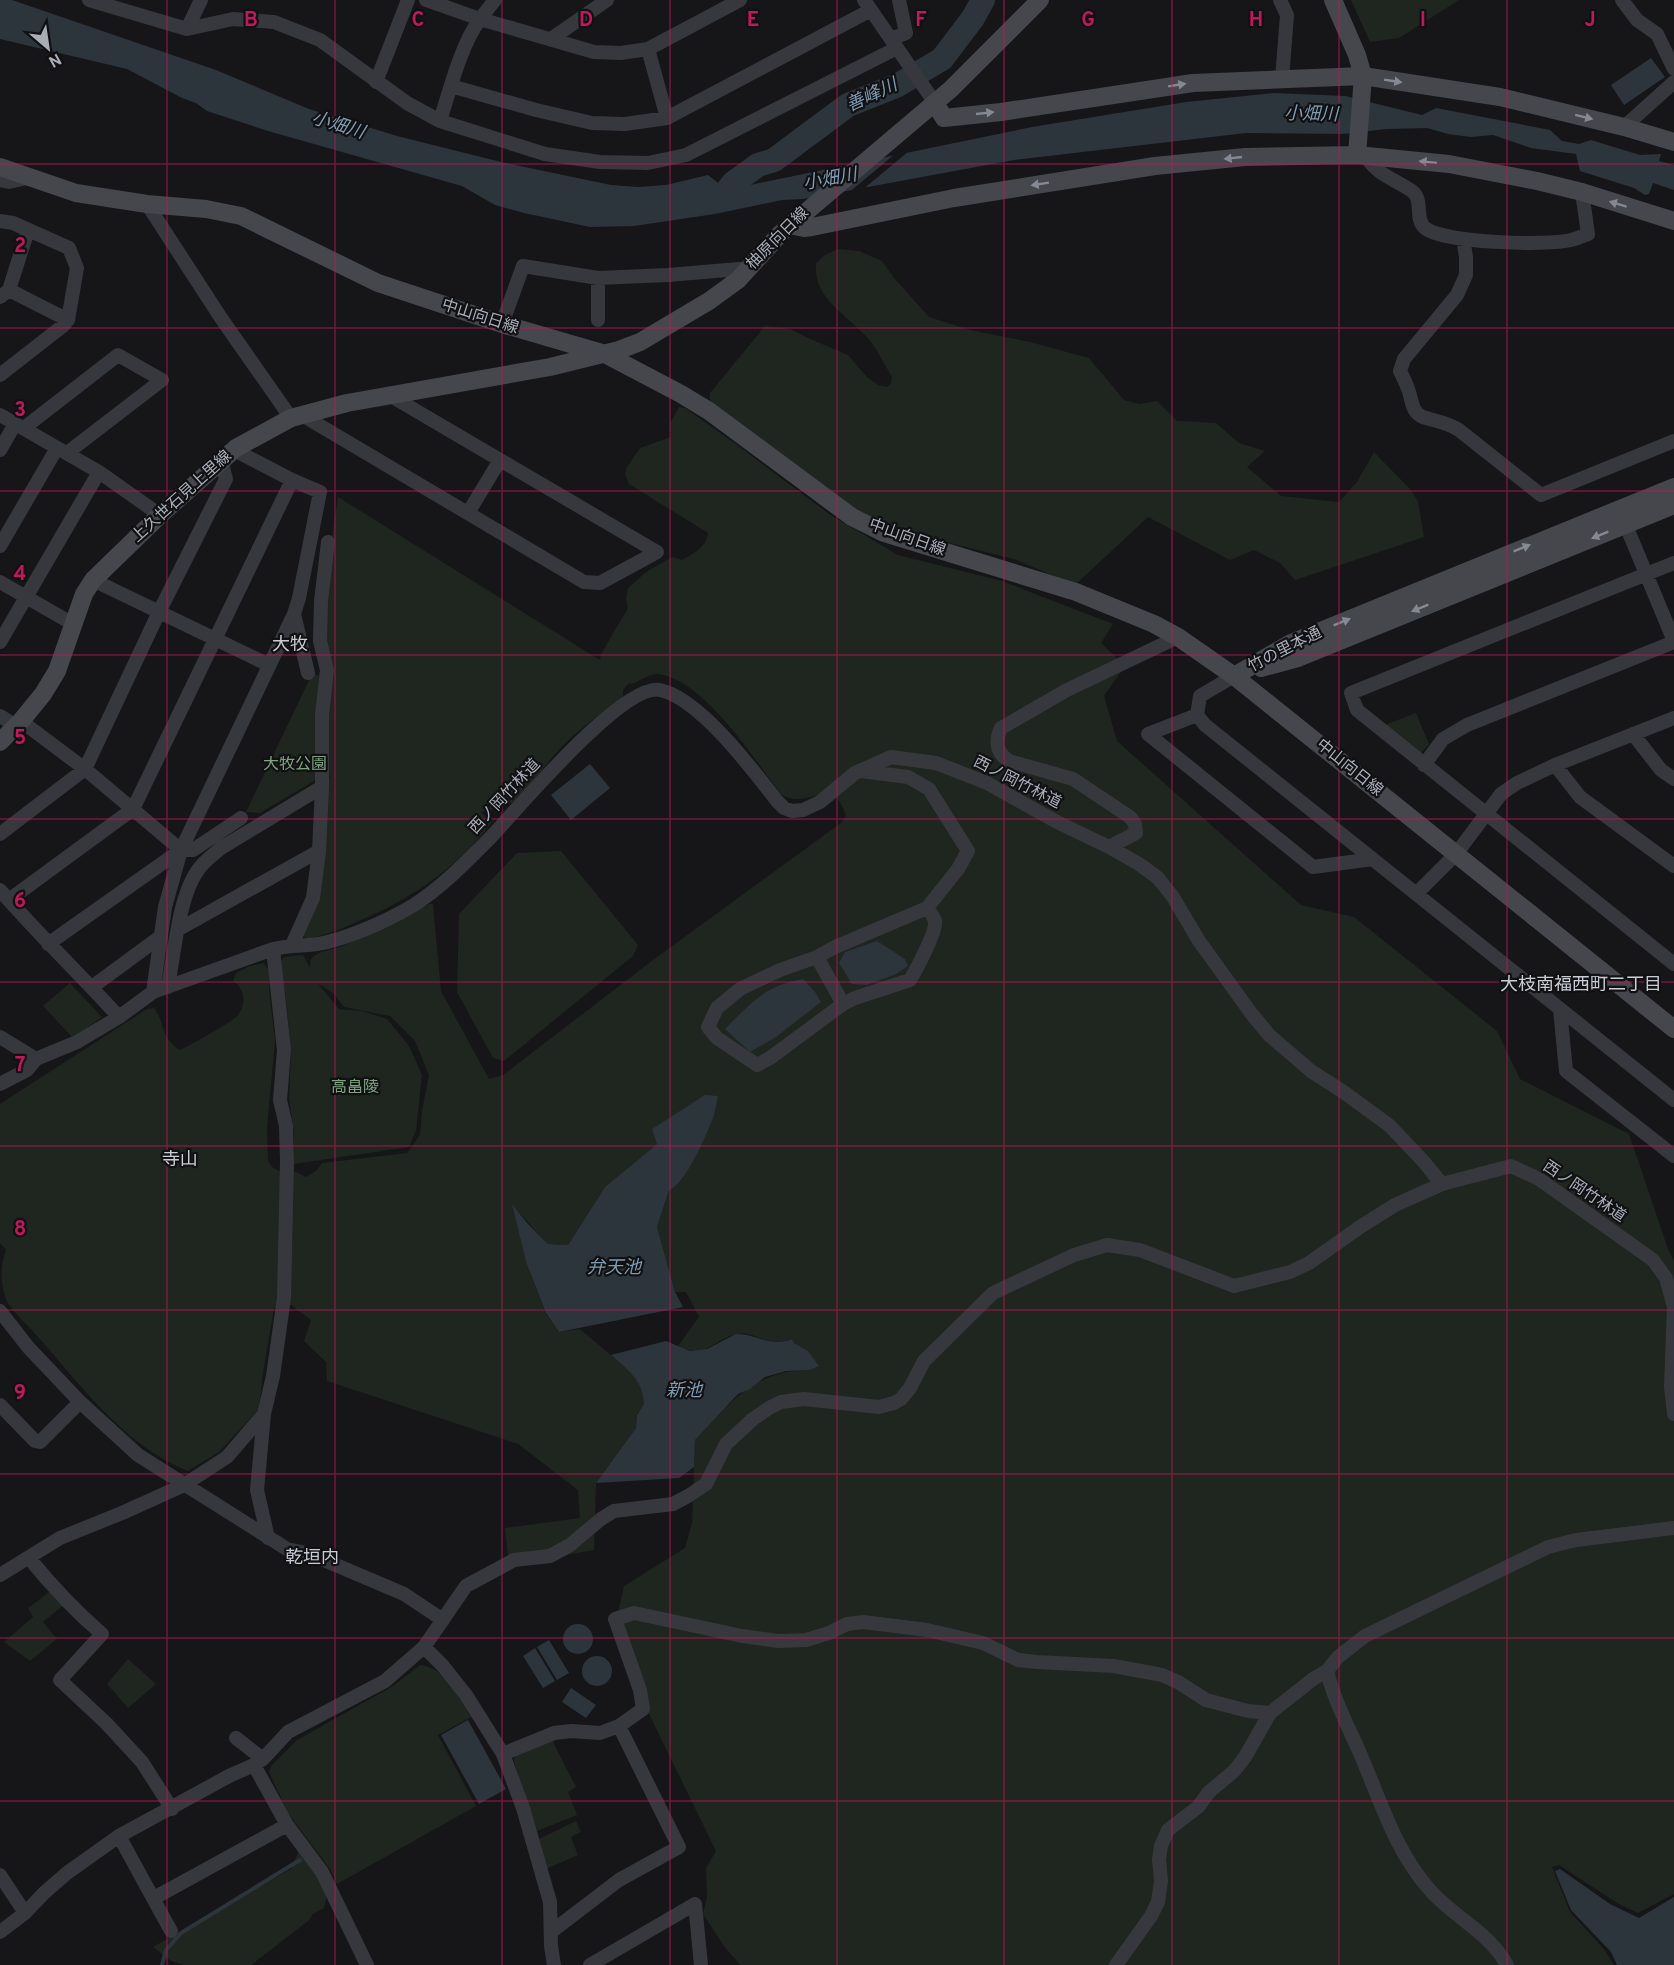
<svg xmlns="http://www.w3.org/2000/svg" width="1674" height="1965" viewBox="0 0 1674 1965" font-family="Overpass,'Noto Sans JP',sans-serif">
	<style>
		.green { fill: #1e261f }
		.water { fill: #2c353c }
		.pier { fill: #161618 }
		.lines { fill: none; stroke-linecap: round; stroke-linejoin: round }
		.stream { stroke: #2c353c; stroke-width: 4 }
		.river { stroke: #2c353c; stroke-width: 24 }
		.street { stroke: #37383d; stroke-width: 14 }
		.secondary { stroke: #45474d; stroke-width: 18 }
		.oneway { fill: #858993 }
		.grid { fill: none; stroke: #c2185b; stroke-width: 1.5; stroke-opacity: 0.55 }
		.labels { text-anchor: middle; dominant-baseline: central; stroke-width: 4.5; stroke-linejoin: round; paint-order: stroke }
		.street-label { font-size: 16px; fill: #a8adb8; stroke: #111113 }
		.park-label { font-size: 16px; fill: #7fa381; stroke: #111113 }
		.water-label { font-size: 18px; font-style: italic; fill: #7f9bb3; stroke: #111113 }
		.neighbourhood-label { font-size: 18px; fill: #c9ccd4; stroke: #111113 }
		.grid-label { font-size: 20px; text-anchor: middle; font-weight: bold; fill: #c2185b; stroke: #111113; stroke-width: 4.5; stroke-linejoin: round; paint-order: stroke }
	</style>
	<rect width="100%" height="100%" fill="#161618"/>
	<path class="green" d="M1351,0h108l-60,38 -29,4z
		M838,249l21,2 23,10 12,17 35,39 41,13 60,12 59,16 35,42 15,4 18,-3 20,20 39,2 23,20 26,8 -18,16 34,29 58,6 18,-20 17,-30 35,36 9,13 6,36 -129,43 -15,-17 -26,-13 -24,10 -82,-43 -73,68 -61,-26 -108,-27 -49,-21 -46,-32 -101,-78v-8l55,-67 25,3 18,9 40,17 19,22 11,8 9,2 4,-4 1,-6c-9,-14 -16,-32 -28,-43 -21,-22 -51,-37 -48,-71l9,-8z
		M679,407l6,1 52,37 92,69 69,41 104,26 111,43 -12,19 24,23 -21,30 13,45 184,164 53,12 143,114 23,48 109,55 39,115 6,12v633l-36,19 -21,-10 -58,-38 -7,2 18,45 34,37 10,16h-874l-16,-19 -21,-32 4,-17 -1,-29 10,-17 -68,-139 -4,-22 -31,-56 11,-48 61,-38 7,-25 3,-83c35,-37 59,-70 115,-70l3,-9c-7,-13 -17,-12 -21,-22 -26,10 -35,-9 -56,-5 -23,6 -31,26 -58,12l21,-29 -13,-25h-11l-18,-65 12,-37 -12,-46 -52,43 -37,58 -20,-1 -35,-38 13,56 20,52 13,18 21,-3 53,45 11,19v11l-7,11 -1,13 -40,55 -2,67 -85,15 -4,-37 75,-10 -2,-28 -60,-46 -191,-63 -1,-19 -22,-21 7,-21 -20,-15 -17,3 -11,65 -4,36 -40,43 -31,19c-63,-25 -106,-84 -149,-133 -9,-11 -28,-27 -33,-39 -6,-19 -6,-31 0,-49l-6,-7v-139l147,-95 7,-1c11,14 7,31 26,42 13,-6 44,-24 55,-32 12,-11 11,-29 -2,-37l3,-8 14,-7 14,-3 5,8v19l6,50 -8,88 1,33 4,6 9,5h15l10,5 10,-6 6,-8 85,-10 13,-18 2,-24 7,-36 -14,-34 -25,-25 -46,-9 -10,-13 -15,-10 -7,-13 8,15 19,23 23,2 25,8 22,27 13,29 -6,55 -7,17 -115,17v-31l-5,-35 2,-44 -4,-47 -7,-45 4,-5 19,-2 7,13c0,-5 0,-9 4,-12 8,-6 22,-7 31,-11 29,-12 56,-26 84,-41h4l8,87 48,88 14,-4 150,-115 188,-137 5,-7c-3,-10 -7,-17 -15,-24 -17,3 -35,13 -50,2 -26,-34 -79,-117 -124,-120 -11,0 -18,10 -29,10l-5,6v9c-25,15 -48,33 -68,55 -10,12 -28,37 -39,46 -10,7 -24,10 -35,12l11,10c-35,46 -81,77 -133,99 -18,8 -35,15 -54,18l-1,-4 13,-32 11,-124 2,-2 -1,-3 -5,-135 7,-95 7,-47 262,163 1,-6 27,-46 -2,-10 2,-10 18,-16 26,-15 10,3c12,-7 24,-12 26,-27l-79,-49 -4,-10 2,-7 13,-19 31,-11 -1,-14z
		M312,674l7,1 -1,99 -4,7 -54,32 -14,-1z
		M1416,713l13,31 -10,11 -34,-30z
		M561,851l77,94 -5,11 -129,105 -11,-3 -36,-66 2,-78 58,-61z
		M70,983l32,34 -29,21 -30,-32z
		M52,1590l13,14 -22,18 14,17 -27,22 -26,-19 29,-25 -5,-9z
		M128,1659l28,25 -28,24 -21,-24z
		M420,1665c26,3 40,31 51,52l-33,18 38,71 -139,78 -7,-15 -42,-56 -19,-41 2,-6 26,-26 96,-54z
		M552,1740l24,47 -8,5 9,23 -40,16c-3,-9 -24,-68 -23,-72 0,-2 1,-3 2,-4z
		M576,1821l5,11 -10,5 7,18 -32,14 -7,-30z
		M299,1851l29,41 -4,16 -11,6 -5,7 -57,44h-67l-13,-4 -18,-14 138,-78z"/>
	<path class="water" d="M0,0h12l204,70 93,39 88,27 104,26 110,23 27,2 28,-2 42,-10 14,11 28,-1 282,-58 154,-25 88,-9 71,3 77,19 14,-7 114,22 12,11 17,3 12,-4 49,15 21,-1 -2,7 15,4v25l-21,-7 -4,11 -4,1 -11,-7 -54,-17 -4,-17 -45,-6 -38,-13 -22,2 -23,-3 -21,-6 -41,1 -43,5 -97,-1 -232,27 -211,39 -21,1 -67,14 -81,12 -44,1 -66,-14 -29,-8 -33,-19 -194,-55 -61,-20 -11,-8 -14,-5 -55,-29 -127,-30z
		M1651,58l14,19 -41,28 -13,-20z
		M590,764l20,24 -39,32 -20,-25z
		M877,941l28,18 3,7 -12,8 -29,11 -15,-1 -13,-21 6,-11z
		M803,979l12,13 6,10 -45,35 -26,15 -25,-23c27,-27 39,-43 78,-50z
		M705,1095l13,1c-2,9 -3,19 -7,27 -7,17 -26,61 -42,67l-12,37 18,65 8,15 -124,25 -13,-19 -20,-51 -14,-58 16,20 20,20 20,1 37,-58 52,-43 -5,-15z
		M736,1334c23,0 33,14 56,5l2,4 14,8 11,15 -9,4 -24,1 -21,6 -15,12 -12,5 -43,46 -1,27 -15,11 -83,5 40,-55 1,-13 7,-11c-1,-24 -16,-34 -33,-49l55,-14 24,10 17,-2z
		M563 1639a15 15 0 1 1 30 0a15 15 0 1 1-30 0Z
		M549,1640l20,33 -12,7 -20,-33z
		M535,1648l20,33 -12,7 -20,-32z
		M582 1671a15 15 0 1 1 30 0a15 15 0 1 1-30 0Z
		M571,1688l25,17 -10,13 -24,-16z
		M468,1720l38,69 -27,15 -38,-69z
		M1560,1869l50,35 29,14 35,-21v68h-57l-6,-13 -40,-42 -16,-39z"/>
	<path class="pier" d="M915,146l-54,45 -14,3 54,-45z"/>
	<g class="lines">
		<path class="stream" d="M162,1965l4,-15 15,-17 119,-73"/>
		<path class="river" d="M720,200l13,-17 25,-18 16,-5 74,-55 50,-20 44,-26 31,-41 10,-18"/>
		<path class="street" d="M89,0l98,29 46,-10 41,3 46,18 87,63 33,18c10,-32 21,-76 40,-102l-54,-19
			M495,0l-15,19 114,33 27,1 27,-4 92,-49
			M864,0l71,103
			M1280,0l7,15 -5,64
			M1622,0l15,20 20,14 17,35
			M187,29l14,-29
			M551,39l56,-39
			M891,39l15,-6 -7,-33
			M648,49l19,69
			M376,82l32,-82
			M451,86l85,24 56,13 33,1 42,-6 204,-108
			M440,121l105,33 55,8 48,1 38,-8 211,-107
			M1624,127l50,-45
			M1365,155c13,21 28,23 47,36 12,9 2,28 13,37 18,15 122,18 146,12 5,-1 11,-4 17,-6l-6,-42
			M0,180l9,2 18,-4
			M147,204l74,114 70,100
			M0,221l13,2 56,25 8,20 -9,52 -4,5 -64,50
			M1463,239l3,18v18l-9,20 -53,64 -4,12c3,6 6,12 8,18 4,9 3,24 15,28 14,5 22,4 36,13l82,65 133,-54
			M598,278v42
			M9,290l59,30
			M0,297l9,-7 19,-60
			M502,324l21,-58 75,12 70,-3 83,-7
			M391,396l266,156
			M0,415l99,57 61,43
			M302,415l282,167 16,1 57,-31
			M24,428l94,-73 44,25 -95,73
			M236,448l6,6 50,26 28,12 -21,106 -5,16 -113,236h12l48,-32
			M0,450l15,-26
			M468,513l32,-53
			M1622,516l52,125
			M0,546l57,-98
			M1674,563l-323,130 6,17 317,254
			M93,580l176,85
			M0,582l73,42
			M294,614l14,59
			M0,642l99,-170
			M1234,676l-34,20 -3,19 8,10 469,375
			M1197,715l-49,19 165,133 60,-8
			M0,716l16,10
			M21,721l64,48 96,81
			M1633,734l28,36 13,9
			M1424,765l19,-26 24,-14 207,-83
			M1555,765l25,32 94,69
			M861,771l47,6 21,12 39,62 -10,18 -31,39 -92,39 -18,10 -37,13 -40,19 -23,19 -9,19 9,11 40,27 13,-7 73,-54 12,-6 55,-18c6,-10 27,-49 25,-59 -1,-4 -5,-9 -8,-13
			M0,834l85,-65 74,-157 67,-133 -5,-19
			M1109,847l27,-14 -1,-9 -5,-7 -57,-38 -64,-18c-13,-8 -14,-20 -8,-33l66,-38 111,-53
			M0,890c38,44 80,84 119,127
			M1416,894l40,-40 45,-60 16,-11 38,-18 119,-47
			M9,900l124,-91 159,-329
			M179,929l140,-78
			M48,944l133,-94
			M292,945l21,-47 6,-47 3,-64v-72l5,-45 -7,-29 1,-40 7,-59
			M817,957l26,47
			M92,987l68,-50
			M168,987c6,-33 11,-91 30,-117 6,-9 15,-15 23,-22l101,-61
			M153,992l12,-85 16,-57
			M1560,1009l6,62 108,85
			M0,1037l36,22 41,-17 42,-25 34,-25 120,-43c14,-3 21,-3 35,-4 32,-2 79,-24 106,-40 28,-18 51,-42 75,-66 27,-28 134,-157 171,-149 39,8 93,80 117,111l7,7 8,3 11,-1 17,-8 35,-29 36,-16 45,6 51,20 70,39 52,25 30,17 19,14 15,19 26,44 52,72 18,22 42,36 34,22 45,33 34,36 18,22 69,-18 28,13 114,81 13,18 8,29 -3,80 3,27
			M0,1084l27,-14 9,-11
			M0,1311l28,36 52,55 58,53 149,94 23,5 94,40 39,26
			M0,1405l35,36 5,1 40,-40
			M264,1414l-7,76 11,48
			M29,1558c22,27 46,53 73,76l-42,46 47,44 35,38 30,47
			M0,1575l60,-37 62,-25 62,-28 43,-28 37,-43 9,-38 11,-78 3,-137 -1,-35 -6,-26 4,-50 -11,-101
			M424,1647l19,19 23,29 37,59 20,54 27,94 1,44 3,19
			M1327,1671c7,29 20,53 32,80 21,48 35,98 70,138 24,28 60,43 78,76
			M236,1738l27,21
			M503,1754l51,-21 17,-2 29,2 19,-7 24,-17 -3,-19 -25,-71 19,-6 108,23 36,5 28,-1 23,-7 18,-9 16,-2 64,8 56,13 35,17 19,2 77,4 48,9 16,7 28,18 42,11 22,2
			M254,1765l33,60 35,47 45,93
			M119,1836l52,95
			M0,1875l25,38
			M154,1898l133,-73
			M0,1932l25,-19 19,-20 23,-20 52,-37 110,-60 25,-11 9,-6 25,-27 97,-51 39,-34 42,-61 48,-26 36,-4 20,-11 31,-26 13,-8 59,-7 15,-8 18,-12 20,-40 27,-25 16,-11 12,-6 23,-3 75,8 15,-4 7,-4 9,-11 14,-27 69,-68 81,-38 33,-10 33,5 94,36 56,-14 19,-9 51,-36 35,-22 47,-21
			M551,1932l68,-52 60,-33 -60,-121
			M590,1965l105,-61 6,61
			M1116,1965l35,-49 7,-14 3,-21 -2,-22 2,-13 7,-16 30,-23 11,-15 25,-21 11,-14 25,-44 43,-34 14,-8 11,-14 27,-21 183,-89 28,-7 98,-12"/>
		<path class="secondary" d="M1333,0l24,55 6,21 -6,79
			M935,103l9,15 57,-6 192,-29 170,-7 137,21 124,30 50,15
			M0,167l76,26 71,11 59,5 35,7 137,67 124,41 103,30 76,40 28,17 143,106 32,16 192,59 78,32 24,13 56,39 440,353
			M790,225l14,3 8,-1 142,-29 201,-32 90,-9 112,-2 92,9 88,17 45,11 92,29
			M1261,668l37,-10 376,-153
			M1234,676l57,-33 383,-156
			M0,742l21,-21 22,-27 14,-23 27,-77 9,-14 67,-65 76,-67 55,-30 56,-15 203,-36 69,-17 21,-8 69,-41 29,-21 42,-46 171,-145 89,-89"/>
	</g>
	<defs><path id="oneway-solid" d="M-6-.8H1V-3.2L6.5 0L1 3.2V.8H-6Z" transform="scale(1.5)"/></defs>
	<g class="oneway">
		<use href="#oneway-solid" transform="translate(1393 81) rotate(9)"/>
		<use href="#oneway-solid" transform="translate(1177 85) rotate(-9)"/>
		<use href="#oneway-solid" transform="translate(985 113) rotate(-6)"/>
		<use href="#oneway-solid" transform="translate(1584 117) rotate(14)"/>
		<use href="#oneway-solid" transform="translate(1233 158) rotate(174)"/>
		<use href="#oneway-solid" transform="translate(1428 162) rotate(-174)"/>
		<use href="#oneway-solid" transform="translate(1040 184) rotate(171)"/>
		<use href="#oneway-solid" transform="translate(1618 204) rotate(-163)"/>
		<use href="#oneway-solid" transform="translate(1600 535) rotate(158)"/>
		<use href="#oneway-solid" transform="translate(1522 548) rotate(-22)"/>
		<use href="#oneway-solid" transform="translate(1420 608) rotate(158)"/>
		<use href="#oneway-solid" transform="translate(1342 622) rotate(-22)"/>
	</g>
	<path class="grid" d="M167,0v1965M335,0v1965M502,0v1965M670,0v1965M837,0v1965M1004,0v1965M1172,0v1965M1339,0v1965M1507,0v1965M0,164h1674M0,328h1674M0,491h1674M0,655h1674M0,819h1674M0,982h1674M0,1146h1674M0,1310h1674M0,1474h1674M0,1638h1674M0,1801h1674"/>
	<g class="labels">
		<g class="street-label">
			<text transform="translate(778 239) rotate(-45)">柚原向日線</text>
			<text transform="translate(480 317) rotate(18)">中山向日線</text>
			<text transform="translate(182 497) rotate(-42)">上久世石見上里線</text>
			<text transform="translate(907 538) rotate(20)">中山向日線</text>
			<text transform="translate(1285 650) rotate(-27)">竹の里本通</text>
			<text transform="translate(1349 768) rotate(39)">中山向日線</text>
			<text transform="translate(1017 783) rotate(27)">西ノ岡竹林道</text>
			<text transform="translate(505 797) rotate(-47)">西ノ岡竹林道</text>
			<text transform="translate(1584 1192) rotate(34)">西ノ岡竹林道</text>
		</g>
		<g class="park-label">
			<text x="295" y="765">大牧公園</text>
			<text x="355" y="1088">高畠陵</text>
		</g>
		<g class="water-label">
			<text transform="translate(872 96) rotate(-25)">善峰川</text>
			<text transform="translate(1311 115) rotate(1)">小畑川</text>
			<text transform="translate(338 126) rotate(17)">小畑川</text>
			<text transform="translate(830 180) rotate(-10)">小畑川</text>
			<text x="614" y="1268">弁天池</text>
			<text x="684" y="1391">新池</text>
		</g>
		<g class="neighbourhood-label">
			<text x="290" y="645">大牧</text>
			<text x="1581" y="985">大枝南福西町二丁目</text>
			<text x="180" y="1160">寺山</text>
			<text x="312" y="1558">乾垣内</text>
		</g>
	</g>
	<g class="grid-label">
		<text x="251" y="26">B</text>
		<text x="418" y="26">C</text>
		<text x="586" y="26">D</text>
		<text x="753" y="26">E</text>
		<text x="921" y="26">F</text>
		<text x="1088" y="26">G</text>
		<text x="1256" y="26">H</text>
		<text x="1423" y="26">I</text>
		<text x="1590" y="26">J</text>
		<text x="20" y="252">2</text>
		<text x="20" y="416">3</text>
		<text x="20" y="580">4</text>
		<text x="20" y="744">5</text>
		<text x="20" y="907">6</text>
		<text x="20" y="1071">7</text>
		<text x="20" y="1235">8</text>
		<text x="20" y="1399">9</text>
	</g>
	<g transform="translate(48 48) rotate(151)" stroke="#111113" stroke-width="4.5" paint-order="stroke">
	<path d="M0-4.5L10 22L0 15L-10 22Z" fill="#a8adb8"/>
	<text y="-9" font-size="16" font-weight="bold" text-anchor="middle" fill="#a8adb8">N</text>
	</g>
</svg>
